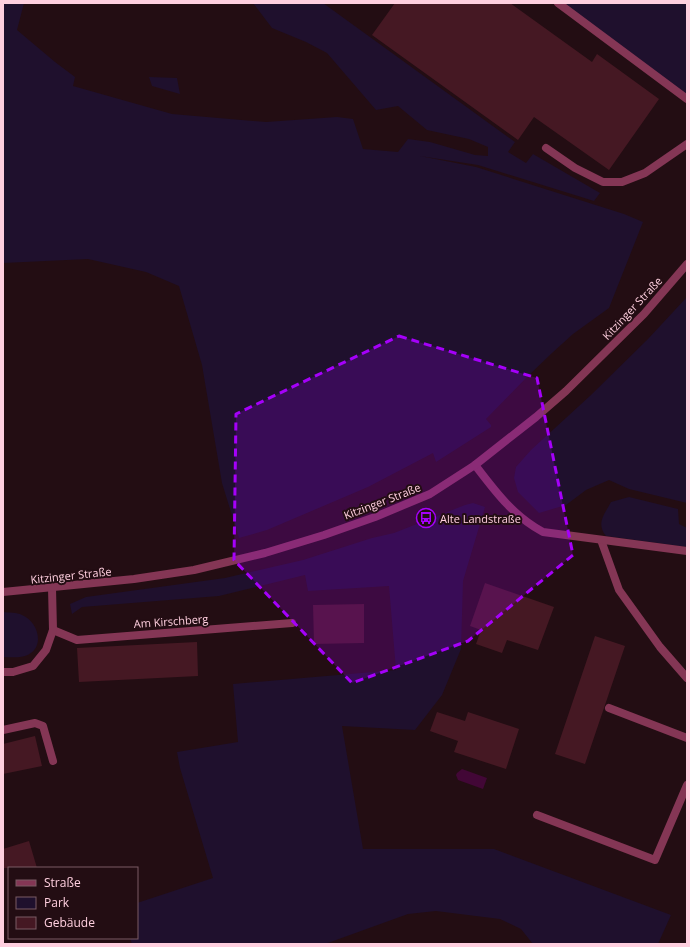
<svg xmlns="http://www.w3.org/2000/svg" width="690" height="947" viewBox="0 0 690 947" font-family="'Open Sans',sans-serif">
	<style>
		.green { fill: #1f102d }
		.water { fill: #420736 }
		.building { fill: #451823 }
		.lines { fill: none; stroke-linecap: round; stroke-linejoin: round }
		.service { stroke: #843655; stroke-width: 8 }
		.minor { stroke: #843655; stroke-width: 8 }
		.tertiary { stroke: #843655; stroke-width: 8 }
		.marked { fill: #a500fa; fill-opacity: 0.2; stroke: #a500fa; stroke-width: 3; stroke-dasharray: 8 5; stroke-linejoin: round }
		.labels { text-anchor: middle; dominant-baseline: central; stroke-width: 4; stroke-linejoin: round; paint-order: stroke }
		.street-label { font-size: 11px; fill: #ffcfdf; stroke: #230d13 }
		.poi-label { font-size: 11px; fill: #ffcfdf; stroke: #230d13; text-anchor: start }
	</style>
	<rect width="100%" height="100%" fill="#230d13"/>
	<path class="green" d="M3,3h21l-7,27 38,32 20,15 -2,9 99,28 94,8 71,-5 16,2 10,30 35,3 10,-13 22,3 45,13 13,1v-9l-19,-8 -42,-9 -29,-24 -22,4 -49,-57 -21,-11 -34,-14 -19,-25h70l192,139 -7,10 18,11 7,-9 67,39 -6,8 -116,-36 -58,-9 56,11 148,47 19,8 -34,86 -36,26 -21,19 -25,24 -41,42 5,6v2l-55,35 -3,-9 -65,34 -101,43 -28,8 -17,-55 -20,-118 -23,-79 -33,-14 -58,-13 -85,4z
		M561,3h126v93z
		M149,77l28,1 3,16 -28,-8z
		M687,297v206l-58,-14 -20,-9 -23,10 -20,15 -27,8 -21,-21 -4,-14 2,-11 15,-17 60,-55 57,-56z
		M629,497l49,12 1,15 8,4v19l-81,-11c-10,-13 -2,-21 5,-34z
		M473,503l12,4 -22,74 -2,68 -19,46 -27,35 -73,-4 21,123h131l177,66 -13,29h-125l-12,-15 -21,-10 -64,-8 -28,3 -83,30h-193l-2,-6h7v-35l76,-25 -33,-110 -3,-16 61,-10 -5,-58 163,-14 -7,-84 -81,5 -3,-16 -86,21 -137,11 -10,7 -2,-10 16,-7 139,-19 78,-18 69,-22 22,-5 71,-28z
		M3,612c6,1 14,0 19,3 17,7 24,34 3,41 -6,2 -15,1 -22,1z"/>
	<path class="water" d="M462,769l25,9 -4,11 -25,-9 -2,-5 1,-2z"/>
	<path class="building" d="M395,3h115l82,59 5,-8 62,45 -50,71 -75,-53 -16,23 -146,-105z
		M485,583l69,24 -16,43 -31,-10 -5,13 -26,-9 5,-14 -11,-4z
		M364,604v39l-50,1 -1,-39z
		M595,636l30,10 -40,118 -30,-10z
		M197,642l1,34 -119,6 -2,-34z
		M437,712l28,9 3,-9 51,17 -13,40 -52,-17 4,-11 -28,-10z
		M35,736l7,30 -39,8v-30z
		M29,841l8,27h-34v-19z"/>
	<g class="lines">
		<path class="service" d="M558,3l129,96
			M546,148l29,20 28,14h19l23,-9 42,-29
			M601,540l18,50 41,57 27,31
			M53,630l24,10 215,-17
			M609,708l78,30
			M3,730l32,-7 8,3 10,35
			M537,815l118,45 32,-75"/>
		<path class="minor" d="M475,465c20,26 38,51 68,67l144,19
			M3,672h10l20,-6 13,-16 7,-20 -1,-42"/>
		<path class="tertiary" d="M3,592l131,-13 60,-9 71,-17 59,-18 51,-18 55,-23 45,-29 61,-48 30,-26 78,-77 43,-50"/>
	</g>
	<path class="marked" d="M399,336l138,42 36,177 -105,86 -116,42 -118,-123 2,-146z"/>
	<defs>
		<g id="bus-ring" transform="scale(1)"><circle r="9.5" fill="#230d13" stroke="#a500fa" stroke-width="1.5"/><path d="M-5-6H5V4H4V6H2V4H-2V6H-4V4H-5ZM-3.5-4V0h7V-4ZM-3.5 1.2v1.5H-2V1.2ZM2 1.2v1.5H3.5V1.2Z" fill="#a500fa"/></g>
	</defs>
	<g fill-rule="evenodd">
		<use href="#bus-ring" x="426" y="518"/>
	</g>
	<g class="labels">
		<g class="street-label">
			<text transform="translate(632 308) rotate(-47)">Kitzinger Straße</text>
			<text transform="translate(382 501) rotate(-21)">Kitzinger Straße</text>
			<text transform="translate(71 575) rotate(-6)">Kitzinger Straße</text>
			<text transform="translate(171 621) rotate(-4)">Am Kirschberg</text>
		</g>
		<g class="poi-label">
			<text x="440" y="518">Alte Landstraße</text>
		</g>
	</g>
	<rect width="690" height="947" fill="none" stroke="#ffcfdf" stroke-width="8"/>
	<rect x="8" y="867" width="130" height="72" fill="#230d13" stroke="#7b5b65"/>
	<rect x="16" y="880" width="20" height="6" fill="#843655" stroke="#7b5b65"/>
	<text x="44" y="887" font-size="12" fill="#ffcfdf">Straße</text>
	<rect x="16" y="897" width="20" height="12" fill="#1f102d" stroke="#7b5b65"/>
	<text x="44" y="907" font-size="12" fill="#ffcfdf">Park</text>
	<rect x="16" y="917" width="20" height="12" fill="#451823" stroke="#7b5b65"/>
	<text x="44" y="927" font-size="12" fill="#ffcfdf">Gebäude</text>
</svg>
